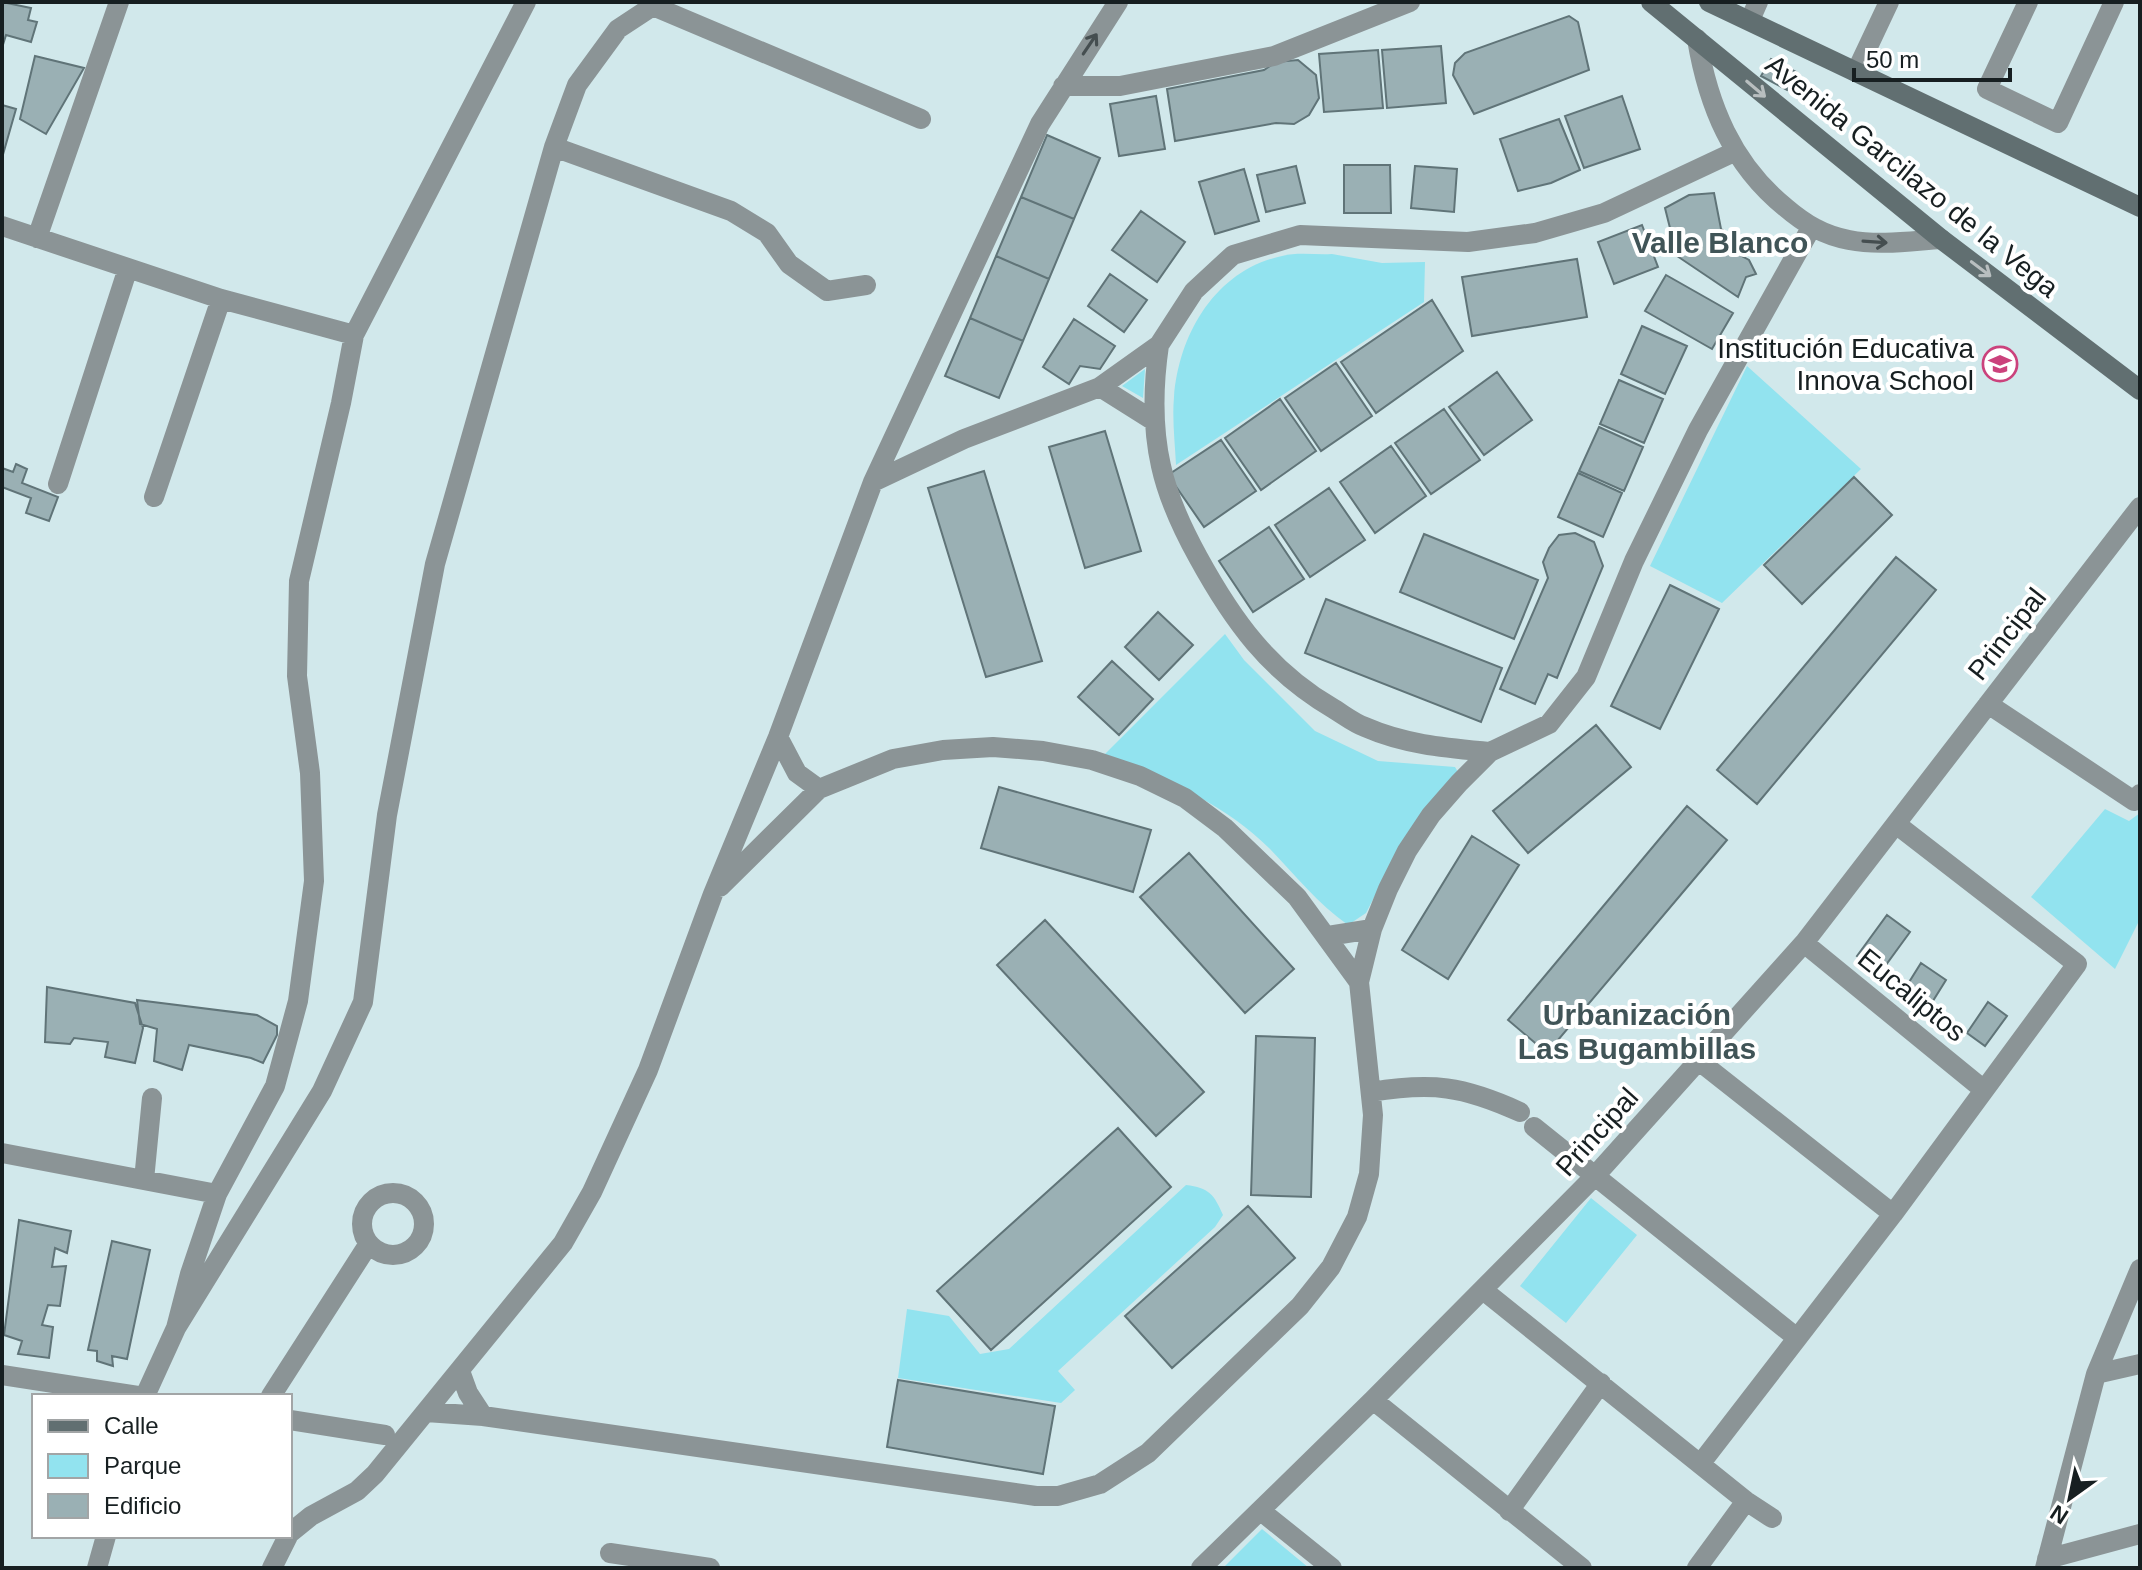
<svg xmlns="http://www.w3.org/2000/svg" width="2142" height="1570" viewBox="0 0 2142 1570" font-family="Helvetica,sans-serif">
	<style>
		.green { fill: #92e3ef }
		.building { fill: #9ab0b4; stroke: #607478; stroke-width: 2 }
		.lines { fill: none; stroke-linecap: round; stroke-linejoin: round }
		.street { stroke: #8b9496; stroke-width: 20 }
		.secondary { stroke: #616f71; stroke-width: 20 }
		.oneway { stroke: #454e50 }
		.oneway2 { stroke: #b8bebf }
		.labels { text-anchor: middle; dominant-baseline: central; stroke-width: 8; stroke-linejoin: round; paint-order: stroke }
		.street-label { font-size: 28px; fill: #171f21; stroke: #fff }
		.poi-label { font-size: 28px; fill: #171f21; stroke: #fff; text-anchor: end }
		.neighbourhood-label { font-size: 30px; font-weight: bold; fill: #405457; stroke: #fff }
	</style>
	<rect width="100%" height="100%" fill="#d1e8eb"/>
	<path class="green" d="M1332,254l50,9 43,-1 -1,40 -248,163c-1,-22 -4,-46 -2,-68 5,-64 42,-127 108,-141 15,-4 34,-1 50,-2z
		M1747,366l114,103 -139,134 -72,-37z
		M1145,369l-2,29 -21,-12z
		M1225,634l19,26 71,71 63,30 77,6 6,10 -62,72 -33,64 -18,12c-31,-22 -53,-50 -79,-77 -47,-46 -105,-70 -165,-93z
		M2105,809l24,12 11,-8v106l-25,50 -84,-72z
		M1186,1185c23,3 28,9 37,30l-8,12 -157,144 17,19 -14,13 -163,-25 9,-69 42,7 31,38 29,-5z
		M1591,1198l46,37 -71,88 -46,-37z
		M1262,1529l47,39h-86z"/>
	<path class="building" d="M2,2l29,6 -3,12 9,2 -6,20 -25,-7 -4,13z
		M1569,16l9,6 11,48 -115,44 -21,-39 2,-12 10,-10z
		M1441,46l5,57 -59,5 -5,-58z
		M1378,50l5,58 -59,4 -5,-58z
		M35,56l49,12 -38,66 -26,-15z
		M1771,59l25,13 -9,18 -26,-14z
		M1298,60l18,15 3,23 -10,17 -15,9 -18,-1 -101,18 -8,-52 97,-19 12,-8z
		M1156,96l9,53 -46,7 -9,-52z
		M1622,96l18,53 -56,19 -19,-52z
		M2,105l14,4 -14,49z
		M1559,119l21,51 -29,13 -33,8 -18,-52z
		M1047,135l53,23 -26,61 -53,-22z
		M1344,165h46l1,48h-47z
		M1296,166l9,37 -39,9 -9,-37z
		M1415,166l42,3 -3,43 -43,-4z
		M1244,169l15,52 -44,13 -16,-52z
		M1714,193l7,36 14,9 5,17 9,5 7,14 -10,3 -8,20 -61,-41 -12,-48 24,-13z
		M1021,197l53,22 -25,60 -53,-23z
		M1141,211l44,31 -28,40 -45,-32z
		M1642,225l16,42 -44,17 -16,-42z
		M996,256l53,23 -26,62 -53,-23z
		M1577,259l10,58 -115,19 -10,-59z
		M1110,274l37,26 -23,32 -36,-26z
		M1666,275l67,38 -21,36 -67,-38z
		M1432,300l31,51 -87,62 -35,-51z
		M970,318l53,23 -24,57 -54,-22z
		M1074,319l41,27 -15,23 -20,-3 -11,18 -26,-17z
		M1642,326l45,20 -22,48 -44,-20z
		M1336,363l36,53 -51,35 -36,-53z
		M1497,372l35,48 -48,35 -35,-48z
		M1619,380l44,19 -19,44 -44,-19z
		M1280,399l36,52 -55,39 -36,-52z
		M1444,409l36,51 -49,34 -36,-51z
		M1599,427l44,20 -19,44 -45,-20z
		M1105,431l36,120 -56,17 -36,-121z
		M1221,440l35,51 -52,36 -36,-52z
		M1391,446l35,50 -51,37 -35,-51z
		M16,464l11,5 -5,14 36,14 -9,24 -23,-8 5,-15 -29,-11v-19l11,4z
		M984,471l58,190 -56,16 -58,-189z
		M1578,473l44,20 -19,44 -45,-20z
		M1854,477l38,38 -90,89 -38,-39z
		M1329,488l36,52 -55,37 -35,-52z
		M1269,527l35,52 -51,33 -34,-51z
		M1575,533l19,9 9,24 -46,112 -9,-4 -13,30 -35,-15 48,-111 -5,-16 6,-14 10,-13z
		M1424,534l114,46 -24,59 -114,-47z
		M1896,557l40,33 -179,214 -40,-34z
		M1670,585l49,24 -59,120 -49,-23z
		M1326,599l176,69 -21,54 -176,-69z
		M1158,612l35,33 -34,35 -34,-33z
		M1112,661l41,38 -34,36 -41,-38z
		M1596,725l35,42 -103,86 -35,-42z
		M999,787l152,43 -18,62 -152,-44z
		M1687,806l40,34 -180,213 -39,-33z
		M1472,836l47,29 -71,114 -46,-29z
		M1189,853l105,116 -49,44 -105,-116z
		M1887,915l23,17 -30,41 -23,-17z
		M1045,920l159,172 -48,44 -159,-171z
		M1921,963l25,17 -15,24 -25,-17z
		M47,987l88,16 8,25 -8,35 -30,-6 3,-15 -34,-4 -4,6 -25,-2z
		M137,1000l120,15 20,11v9l-14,28 -12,-5 -62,-13 -7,25 -28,-9 3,-32 -17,-5z
		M1988,1002l19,14 -22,30 -18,-13z
		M1256,1036l59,2 -4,159 -60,-2z
		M1118,1128l53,59 -180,163 -54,-59z
		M1248,1206l47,52 -123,110 -47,-52z
		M19,1220l52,11 -4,22 -12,-5 -3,19 14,-1 -6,40 -12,-1 -6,20 11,2 -4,31 -31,-4 4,-13 -18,-6z
		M112,1241l38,9 -23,109 -15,-3 1,10 -16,-5v-10l-9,-1z
		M898,1380l157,26 -12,68 -156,-27z"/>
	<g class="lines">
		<path class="street" d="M2028,2l-41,87 71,34 56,-121
			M1750,20l8,-18
			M1697,39c11,66 35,125 88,168 20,17 38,28 64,33 30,6 62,1 92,-1
			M1856,72l33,-70
			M1063,86h57l154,-30 136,-54
			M554,147l177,64 36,22 22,31 38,27 39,-6
			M2,226l219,73 133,36
			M37,238l82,-236
			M1159,345c-6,41 -7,81 2,121 7,32 21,62 37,91 35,64 71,114 136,152 10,6 20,14 31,18 41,18 83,21 125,25
			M1100,387l54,34
			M873,482l91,-43 136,-52 59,-42 35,-54 39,-36 67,-20 168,7 67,-9 69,-20 130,-61
			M58,484l70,-216
			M154,497l67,-198
			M1988,704l146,97 6,-7
			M778,737l19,36 22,16
			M720,887l99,-98 74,-30 50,-9 50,-3 50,4 49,9 48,16 45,22 40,30 72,69 62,85
			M1328,936l44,-7
			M1804,943l180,147
			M1699,1061l194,153
			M1371,1092c61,-10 92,-6 149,20
			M1534,1127l263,211
			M2,1153l215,41
			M144,1180l8,-82
			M362 1224a31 31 0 1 1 62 0a31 31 0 1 1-62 0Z
			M1483,1290l263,211 26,17
			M176,1328l146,-237 41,-89 24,-187 48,-251 119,-417 23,-62 41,-56 35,-23 268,113
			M460,1371l8,22 15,23
			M2096,1374l44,-10
			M2,1375l136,21
			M145,1396l31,-68 14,-54 27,-80 58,-108 23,-85 16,-120 -4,-108 -13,-97 2,-95 42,-178 13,-68 172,-333
			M271,1396l97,-151
			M1373,1400l209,168
			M426,1412l57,4 553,80h22l42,-12 48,-31 152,-147 31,-39 26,-50 12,-43 4,-59 -14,-133 13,-53 16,-40 19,-38 24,-36 28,-32 31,-31 59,-28 37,-47 48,-116 64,-131 113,-202
			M290,1420l95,15
			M1701,1463l192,-249 184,-250 -181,-140
			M1261,1511l71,57
			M1509,1511l92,-128
			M290,1533l21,-17 46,-25 18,-17 188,-231 29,-51 56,-122 65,-176 65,-157 95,-255 167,-358 78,-122
			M610,1553l100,15
			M2047,1559l93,-25
			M97,1568l9,-32
			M272,1568l16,-32
			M1201,1568l172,-168 221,-223 210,-234 336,-436
			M1697,1568l49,-67
			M2045,1568l51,-194 44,-105"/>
		<path class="secondary" d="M1651,2l290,237 199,151
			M1709,2l431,205"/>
	</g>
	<defs><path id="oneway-shaft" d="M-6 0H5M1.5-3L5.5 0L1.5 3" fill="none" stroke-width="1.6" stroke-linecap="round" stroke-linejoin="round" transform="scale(2)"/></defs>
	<g class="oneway">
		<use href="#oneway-shaft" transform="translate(1090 44) rotate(-56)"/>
		<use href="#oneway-shaft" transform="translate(1875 242) rotate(4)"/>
	</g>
	<g class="oneway2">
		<use href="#oneway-shaft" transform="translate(1756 89) rotate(40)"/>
		<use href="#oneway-shaft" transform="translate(1981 269) rotate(37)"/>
	</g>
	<defs>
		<g id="school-ring" transform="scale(1.8)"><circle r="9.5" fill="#fff" stroke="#cb427c" stroke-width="1.5"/><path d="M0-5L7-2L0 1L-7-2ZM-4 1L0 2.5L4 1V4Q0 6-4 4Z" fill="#cb427c"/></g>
	</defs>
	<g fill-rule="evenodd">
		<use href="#school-ring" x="2000" y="364"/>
	</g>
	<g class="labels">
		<g class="street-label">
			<text transform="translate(1912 176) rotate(39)">Avenida Garcilazo de la Vega</text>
			<text transform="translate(2007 634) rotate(-52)">Principal</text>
			<text transform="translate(1912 995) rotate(39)">Eucaliptos</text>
			<text transform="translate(1597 1132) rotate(-48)">Principal</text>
		</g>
		<g class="poi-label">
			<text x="1974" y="348">Institución Educativa<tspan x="1974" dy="32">Innova School</tspan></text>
		</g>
		<g class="neighbourhood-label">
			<text x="1720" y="242">Valle Blanco</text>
			<text x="1637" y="1014">Urbanización<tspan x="1637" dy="34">Las Bugambillas</tspan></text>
		</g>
	</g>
	<rect width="2142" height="1570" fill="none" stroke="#171f21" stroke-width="8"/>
	<rect x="32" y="1394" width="260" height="144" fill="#ffffff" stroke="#a2a5a6" stroke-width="2"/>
	<rect x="48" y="1420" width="40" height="12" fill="#616f71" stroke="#a2a5a6" stroke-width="2"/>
	<text x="104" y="1434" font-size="24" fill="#171f21">Calle</text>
	<rect x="48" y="1454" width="40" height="24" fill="#92e3ef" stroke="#a2a5a6" stroke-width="2"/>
	<text x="104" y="1474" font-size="24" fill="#171f21">Parque</text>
	<rect x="48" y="1494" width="40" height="24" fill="#9ab0b4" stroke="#a2a5a6" stroke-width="2"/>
	<text x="104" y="1514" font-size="24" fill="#171f21">Edificio</text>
	<g transform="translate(2070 1498) rotate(213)" stroke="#ffffff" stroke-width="6" paint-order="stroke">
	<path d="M0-6L14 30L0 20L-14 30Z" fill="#171f21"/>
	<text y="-12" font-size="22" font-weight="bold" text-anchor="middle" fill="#171f21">N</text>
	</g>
	<path d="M1854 68v12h156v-12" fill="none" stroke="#171f21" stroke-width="4"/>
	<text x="1866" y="68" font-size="24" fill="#171f21" stroke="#ffffff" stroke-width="6" paint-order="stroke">50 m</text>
</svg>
